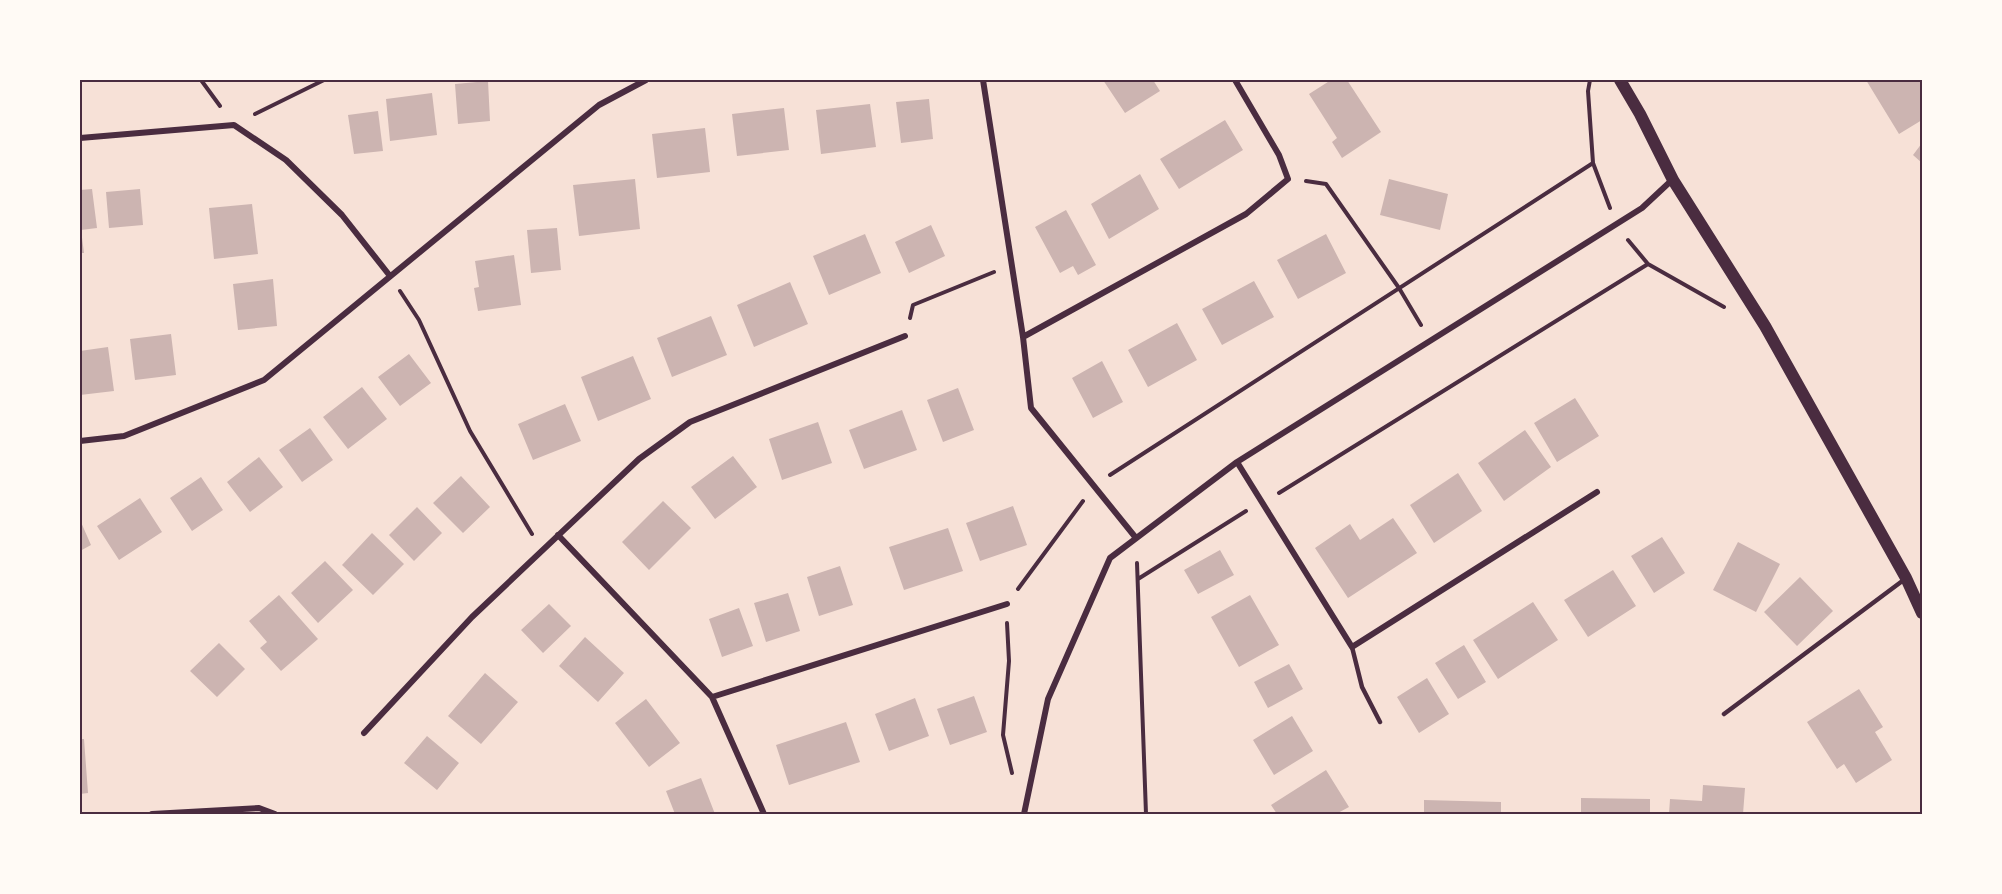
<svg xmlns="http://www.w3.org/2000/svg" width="2002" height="894" viewBox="0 0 2002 894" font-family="Inter,sans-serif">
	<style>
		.building { fill: #ccb4b1 }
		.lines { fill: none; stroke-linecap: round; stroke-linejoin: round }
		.path { stroke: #4a2c40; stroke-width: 4 }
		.service { stroke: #4a2c40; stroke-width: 4.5 }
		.minor { stroke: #4a2c40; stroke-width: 6 }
		.secondary { stroke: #4a2c40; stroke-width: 12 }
		.neatline { fill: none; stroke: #4a2c40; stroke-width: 2 }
	</style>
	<rect width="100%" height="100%" fill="#f7e1d7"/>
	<path class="building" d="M1103,80h50l7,11 -35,22z
		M1331,80h16l34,52 -39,26 -10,-16 5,-4 -28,-44z
		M1866,80h55l1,40 -23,14z
		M488,81l2,40 -32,3 -3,-40z
		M432,93l5,42 -47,6 -4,-42z
		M929,99l4,40 -32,4 -5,-41z
		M870,104l6,43 -55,7 -5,-44z
		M784,108l5,42 -52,6 -5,-42z
		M378,111l5,40 -29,3 -6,-39z
		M1225,120l18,30 -64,39 -19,-30z
		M705,128l5,44 -53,6 -5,-44z
		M1922,143v20l-9,-8z
		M1140,174l19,35 -50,30 -18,-35z
		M635,179l5,50 -61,7 -6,-51z
		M1389,179l59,15 -8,36 -60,-15z
		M92,189l5,39 -16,2 3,23h-4v-63z
		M140,189l3,36 -34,3 -3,-36z
		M252,204l6,50 -44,5 -5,-51z
		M1066,210l30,55 -18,10 -5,-9 -13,7 -25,-46z
		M931,225l14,31 -36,17 -14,-31z
		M557,228l4,42 -30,3 -4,-43z
		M865,234l16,39 -52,22 -16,-39z
		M1326,234l20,39 -48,26 -21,-39z
		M514,255l7,50 -43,6 -4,-23 5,-1 -4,-26z
		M273,279l4,47 -39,4 -5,-46z
		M1254,281l20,36 -52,28 -20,-36z
		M790,282l18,42 -54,23 -17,-42z
		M711,316l16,39 -55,22 -15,-39z
		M1177,323l20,37 -49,27 -20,-37z
		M171,334l5,41 -41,5 -5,-41z
		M108,347l6,44 -34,4v-44z
		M409,354l22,29 -31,23 -22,-29z
		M633,356l18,43 -53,22 -17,-44z
		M1102,361l21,41 -30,16 -21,-40z
		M362,387l25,32 -39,30 -25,-32z
		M958,388l16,42 -31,12 -16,-42z
		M1575,398l24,38 -42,26 -23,-39z
		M565,404l16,37 -48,19 -15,-36z
		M902,410l15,40 -53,19 -15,-39z
		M818,422l14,41 -50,17 -13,-41z
		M310,428l23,32 -31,22 -23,-32z
		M1525,430l26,37 -47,34 -26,-38z
		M733,456l24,31 -42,32 -24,-32z
		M259,457l24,30 -33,25 -23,-30z
		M1458,473l24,38 -48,32 -24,-38z
		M461,476l29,31 -27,26 -30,-30z
		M201,477l22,33 -31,21 -22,-33z
		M140,498l22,34 -43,28 -22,-34z
		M663,501l28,27 -42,42 -27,-28z
		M1013,506l14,39 -47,16 -14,-38z
		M417,507l25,26 -28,28 -25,-26z
		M1393,518l24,35 -69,45 -33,-50 35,-24 10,16z
		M80,520l11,25 -11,6z
		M948,528l15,43 -59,19 -15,-43z
		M372,533l32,31 -31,31 -31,-30z
		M1662,537l23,36 -31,20 -23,-37z
		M1738,542l42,22 -24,48 -43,-22z
		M1220,550l14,25 -36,19 -14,-24z
		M325,561l28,29 -35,33 -27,-30z
		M840,566l13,39 -34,11 -12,-39z
		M1613,570l23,36 -48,31 -24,-37z
		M1800,577l33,34 -36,35 -33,-34z
		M788,593l12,38 -34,11 -12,-39z
		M279,595l39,44 -37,32 -21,-23 7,-6 -18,-21z
		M1250,595l29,50 -40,22 -28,-50z
		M1533,602l25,38 -60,39 -25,-39z
		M549,604l22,22 -28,27 -22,-23z
		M739,608l14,38 -31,11 -13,-38z
		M585,637l39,36 -26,29 -39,-36z
		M219,643l26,26 -28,28 -27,-26z
		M1464,645l22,37 -28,17 -23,-36z
		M1289,664l14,25 -35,19 -14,-26z
		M485,673l33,29 -37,42 -33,-28z
		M1427,678l22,36 -30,19 -22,-36z
		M1859,689l24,38 -8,5 17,28 -36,23 -12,-19 -7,5 -30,-47z
		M974,696l13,36 -37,13 -13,-36z
		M915,698l14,38 -40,15 -14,-37z
		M646,699l34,44 -31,24 -34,-44z
		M1292,716l21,35 -39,24 -21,-35z
		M846,722l14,40 -71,23 -13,-40z
		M427,736l32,27 -22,27 -33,-27z
		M80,739h4l4,54 -8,1z
		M1326,770l23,37 -13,7h-59l-6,-9z
		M701,778l14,36h-40l-9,-23z
		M1703,785l42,3 -2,26h-74l1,-15 32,2z
		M1581,798l69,1v15h-69z
		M1424,800l77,2v12h-77z"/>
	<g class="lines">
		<path class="path" d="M201,80l19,26
			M255,114l69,-34
			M1593,163l17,45
			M1306,181l20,3 73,104 22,37
			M1628,240l20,24 76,43
			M400,291l19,29 51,111 62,103
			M910,318l3,-13 81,-33
			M1110,475l483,-312 -5,-72 2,-11
			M1279,493l369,-229
			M1137,563l9,251
			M1138,579l108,-68
			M1018,589l65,-88
			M1007,623l2,38 -6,74 9,38"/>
		<path class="service" d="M1352,647l10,40 18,35
			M1724,714l181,-135"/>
		<path class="minor" d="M983,80l40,257 8,71 105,130
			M80,138l154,-13 52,35 56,55 48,61
			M1023,337l223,-123 42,-35 -9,-24 -44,-75
			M80,441l44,-5 140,-56 335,-275 47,-25
			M1237,462l115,185 245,-155
			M558,535l154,162 52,117
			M712,697l295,-93
			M364,733l108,-116 167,-158 51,-37 215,-86
			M152,814l107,-6 16,6
			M1024,814l24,-115 62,-141 127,-96 405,-254 30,-28"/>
		<path class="secondary" d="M1620,80l20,34 33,66 92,146 141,252 16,35"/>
	</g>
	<rect width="2002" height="894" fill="none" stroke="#fffaf5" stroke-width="162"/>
	<rect x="81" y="81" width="1840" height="732" class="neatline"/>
</svg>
